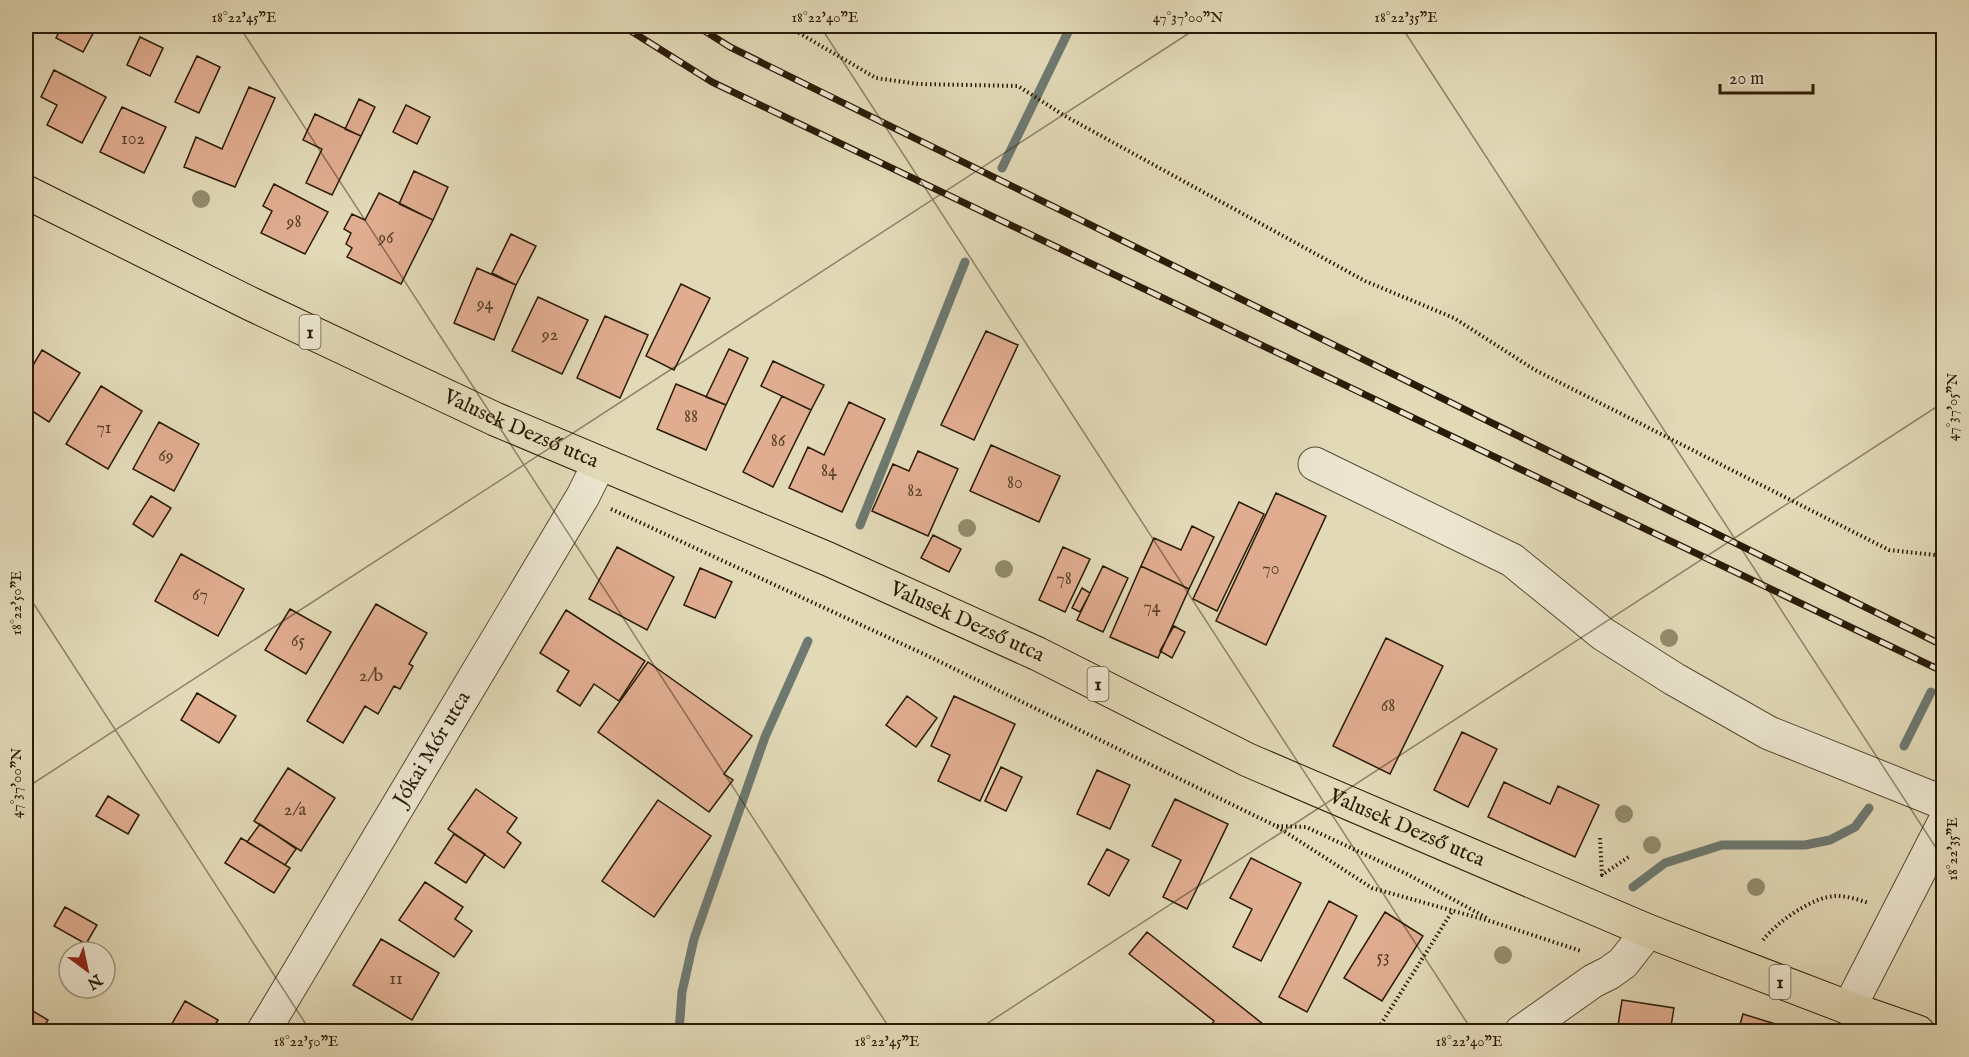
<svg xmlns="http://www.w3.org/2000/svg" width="1969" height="1057" viewBox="0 0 1969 1057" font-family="'IM FELL English',serif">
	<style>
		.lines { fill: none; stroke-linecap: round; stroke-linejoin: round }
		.stream { stroke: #6d7971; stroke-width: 9 }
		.building { fill: #e1ad91; stroke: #2a1b06; stroke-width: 1.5 }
		.minor-casing { stroke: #584a32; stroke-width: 35 }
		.major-casing { stroke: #2a1b06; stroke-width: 35 }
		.path { stroke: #2a1b06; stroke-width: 4; stroke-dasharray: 1.5 3; stroke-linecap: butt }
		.minor { stroke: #ece6d0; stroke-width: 33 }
		.major { stroke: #e2d9b7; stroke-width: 33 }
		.rail-casing { stroke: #2a1b06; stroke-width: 7 }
		.rail { stroke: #ece6d0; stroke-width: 4.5; stroke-dasharray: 14; stroke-linecap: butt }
		.tree { fill: #938c6c }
		.ticks { fill: none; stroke: #2a1b06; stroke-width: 1.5; stroke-opacity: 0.45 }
		.labels { text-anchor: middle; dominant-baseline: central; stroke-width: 4.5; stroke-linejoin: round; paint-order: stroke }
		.number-label { font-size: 18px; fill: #584029 }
		.shield { fill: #ece6d0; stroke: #645843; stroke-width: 1.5 }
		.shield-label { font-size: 20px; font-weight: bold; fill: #2a1b06 }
		.street-label { font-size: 21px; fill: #2a1b06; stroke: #ece6d0 }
		.neatline { fill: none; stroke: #2a1b06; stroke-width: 2 }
		.ticks-label { font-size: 15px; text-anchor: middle; fill: #2a1b06 }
	</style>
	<rect width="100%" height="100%" fill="#e2d9b7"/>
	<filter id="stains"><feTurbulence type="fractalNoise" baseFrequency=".00333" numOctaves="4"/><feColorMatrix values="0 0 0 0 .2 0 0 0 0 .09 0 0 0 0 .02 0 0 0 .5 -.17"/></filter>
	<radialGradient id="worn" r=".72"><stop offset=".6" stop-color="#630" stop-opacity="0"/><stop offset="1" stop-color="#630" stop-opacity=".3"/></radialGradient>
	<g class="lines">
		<path class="stream" d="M1002,168l69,-142
			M860,525l105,-263
			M1904,746l27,-54
			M1633,887l32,-24 57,-18h83l25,-5 25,-13 14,-19
			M679,1032l3,-40 12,-53 71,-202 43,-96"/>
	</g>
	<path class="building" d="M62,26h35l-14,26 -27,-14z
		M140,37l23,11 -13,28 -23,-11z
		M197,56l23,11 -21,46 -24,-11z
		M54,70l52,27 -24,46 -35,-18 10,-20 -16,-8z
		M249,87l26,11 -40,89 -51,-20 12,-30 26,12z
		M359,99l16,8 -14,29 -16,-7z
		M406,105l24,12 -13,27 -24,-12z
		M122,107l44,20 -22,46 -44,-21z
		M315,114l46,22 -29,59 -26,-12 16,-34 -19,-9z
		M414,171l34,16 -15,33 -34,-16z
		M274,184l54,28 -23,42 -44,-21 11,-22 -9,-5z
		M379,193l54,27 -32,64 -54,-27 5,-9 -6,-4 5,-11 -7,-4 8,-15 13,6z
		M511,234l25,12 -20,39 -24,-12z
		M477,268l39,17 -22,55 -40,-17z
		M681,284l29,14 -36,72 -28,-14z
		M538,297l50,23 -26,54 -50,-23z
		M605,316l43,19 -28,63 -43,-20z
		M986,331l32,14 -44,95 -33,-15z
		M729,349l19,9 -22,47 -20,-8z
		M42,350l38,23 -31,49 -23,-15v-44l6,4z
		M773,361l51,24 -13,25 -50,-24z
		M676,384l50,21 -20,45 -49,-21z
		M101,386l41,25 -34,58 -42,-25z
		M782,396l29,14 -38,77 -30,-15z
		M849,402l36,17 -43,93 -53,-24 19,-41 16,8z
		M159,422l40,22 -25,47 -41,-22z
		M991,445l69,31 -21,46 -69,-31z
		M918,451l40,18 -30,67 -56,-25 21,-47 16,7z
		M1276,493l50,23 -60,129 -50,-24z
		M151,496l20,12 -18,29 -20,-13z
		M1239,502l25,12 -47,97 -24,-12z
		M1192,526l22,11 -25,52 -48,-23 13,-28 27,12z
		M933,535l28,14 -12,23 -28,-14z
		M617,547l57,30 -27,53 -58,-31z
		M1063,547l27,12 -25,53 -26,-12z
		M181,554l63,35 -26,47 -63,-35z
		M1103,566l25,12 -25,54 -26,-12z
		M1141,566l48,23 -31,69 -48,-21z
		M700,568l32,14 -17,36 -31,-13z
		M1082,588l8,5 -10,19 -8,-4z
		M376,604l51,29 -18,31 4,2 -13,23 -6,-3 -16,28 -13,-8 -22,37 -36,-22z
		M290,609l41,23 -25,42 -41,-24z
		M566,610l79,51 -26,40 -25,-17 -14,22 -23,-15 12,-20 -29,-18z
		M1174,626l11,6 -13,26 -12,-7z
		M1386,638l57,28 -53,108 -57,-28z
		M648,662l104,74 -28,38 9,6 -24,32 -111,-80z
		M197,693l39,23 -17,27 -38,-23z
		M907,696l30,22 -21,29 -30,-22z
		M954,696l61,28 -35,77 -42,-20 12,-26 -19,-9z
		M1462,732l35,17 -29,58 -34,-17z
		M1001,767l21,10 -16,34 -21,-10z
		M288,768l47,30 -34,53 -47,-30z
		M1097,770l33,15 -20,44 -33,-15z
		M1504,782l46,22 8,-18 41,19 -24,52 -87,-40z
		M476,789l41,29 -10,14 14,11 -17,25 -56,-39z
		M108,796l31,19 -11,19 -32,-18z
		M1175,799l53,25 -41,85 -24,-12 18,-37 -29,-14z
		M658,800l53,36 -57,81 -52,-36z
		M260,824l36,25 -11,16 -38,-23z
		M454,834l31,20 -19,29 -31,-20z
		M241,838l49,30 -16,25 -49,-30z
		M1107,849l22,11 -20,36 -21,-12z
		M1251,858l50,25 -40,78 -28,-14 19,-38 -22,-11z
		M425,882l38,25 -8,12 17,12 -18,26 -55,-37z
		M1329,901l28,15 -50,96 -28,-15z
		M65,907l32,18 -11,19 -32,-18z
		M1385,912l38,24 -41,65 -38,-23z
		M1147,932l126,100h-60l-4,-4 5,-7 -85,-67z
		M381,939l58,34 -27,47 -59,-35z
		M1622,1000l52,8 -4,24h-53z
		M185,1001l33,19 -7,12h-35l-6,-5z
		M26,1007l22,13 -7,12h-15z
		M1743,1014l29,9 -3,9h-31z
		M1772,1023l17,5 -1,4h-19z"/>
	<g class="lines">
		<g class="minor-casing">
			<g id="minor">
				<path d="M1315,464l197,96 91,74 71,45 95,54 175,70"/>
				<path d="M1849,1008l95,-185"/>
				<path id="s1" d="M263,1032l320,-536 16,-32"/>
				<path d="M1521,1032l72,-51 16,-8 14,-10 25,-32"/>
			</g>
		</g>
		<g class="major-casing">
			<g id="major">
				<path id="s2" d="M26,192l225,112 244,115 333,140 210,95 210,106 400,171 201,77 69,24"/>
			</g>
		</g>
		<path class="path" d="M787,26l89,52 42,6 100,2 47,30 300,165 89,37 81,52 354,180 55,6
			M611,509l315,146 350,171 96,62 121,34 88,29
			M1277,826l29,1 101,47 80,44
			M1600,838l2,37 28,-19
			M1763,940c14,-18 50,-44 74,-44 11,0 22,4 32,7
			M1376,1032l77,-122"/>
		<use href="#minor" class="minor"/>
		<use href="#major" class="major"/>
		<g class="rail-casing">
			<path id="rail" d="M623,26l89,56 1232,590
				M697,26l33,21 1214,599"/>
		</g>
		<use href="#rail" class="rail"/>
	</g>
	<g class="tree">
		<circle cx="201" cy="199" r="9"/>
		<circle cx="967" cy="528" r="9"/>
		<circle cx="1004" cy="569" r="9"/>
		<circle cx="1669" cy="638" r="9"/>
		<circle cx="1624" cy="814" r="9"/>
		<circle cx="1652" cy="845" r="9"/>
		<circle cx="1756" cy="887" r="9"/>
		<circle cx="1503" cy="955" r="9"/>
	</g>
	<path class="ticks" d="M239,26l653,1006M820,26l653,1006M1401,26l543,834M26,592l285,440M26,788l1174,-762M974,1032l970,-630"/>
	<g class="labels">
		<g class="number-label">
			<text x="133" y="139">102</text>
			<text x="294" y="222">98</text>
			<text x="386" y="238">96</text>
			<text x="485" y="304">94</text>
			<text x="550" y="335">92</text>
			<text x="691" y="417">88</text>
			<text x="104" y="428">71</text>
			<text x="778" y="441">86</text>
			<text x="166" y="456">69</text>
			<text x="829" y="471">84</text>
			<text x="1015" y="483">80</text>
			<text x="915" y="491">82</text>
			<text x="1271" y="569">70</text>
			<text x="1064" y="579">78</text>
			<text x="200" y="595">67</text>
			<text x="1152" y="607">74</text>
			<text x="298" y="641">65</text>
			<text x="371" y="676">2/b</text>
			<text x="1388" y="706">68</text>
			<text x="295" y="810">2/a</text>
			<text x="1383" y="957">53</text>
			<text x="396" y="979">11</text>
		</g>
		<g class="shield">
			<rect x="299.5" y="315" width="21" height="34" rx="4.5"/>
			<rect x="1087.5" y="667" width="21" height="34" rx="4.5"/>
			<rect x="1769.5" y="965" width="21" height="34" rx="4.5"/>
		</g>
		<g class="shield-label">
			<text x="310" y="332">1</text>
			<text x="1098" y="684">1</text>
			<text x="1780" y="982">1</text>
		</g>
		<g class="street-label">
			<text stroke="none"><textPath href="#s2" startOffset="549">Valusek Dezső utca</textPath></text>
			<text stroke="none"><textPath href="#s2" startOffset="1035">Valusek Dezső utca</textPath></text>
			<text stroke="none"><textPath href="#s1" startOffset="330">Jókai Mór utca</textPath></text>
			<text stroke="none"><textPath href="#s2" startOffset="1521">Valusek Dezső utca</textPath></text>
		</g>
	</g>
	<rect width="1969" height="1057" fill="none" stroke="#e2d9b7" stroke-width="66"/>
	<g transform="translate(87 970) rotate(147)"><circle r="28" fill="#ece6d0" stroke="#9e957f" stroke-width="1.5"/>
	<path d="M0-4.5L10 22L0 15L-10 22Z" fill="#8f2418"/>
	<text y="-9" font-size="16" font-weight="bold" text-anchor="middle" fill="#2a1b06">N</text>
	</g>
	<path d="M1720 84v9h93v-9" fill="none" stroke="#2a1b06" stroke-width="3"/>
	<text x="1729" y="84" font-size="18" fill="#2a1b06" stroke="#ece6d0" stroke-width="4.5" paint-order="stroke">20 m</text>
	<rect x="33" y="33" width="1903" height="991" class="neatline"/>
	<g class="ticks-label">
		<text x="244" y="22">18°22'45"E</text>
		<text x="825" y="22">18°22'40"E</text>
		<text x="1188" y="22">47°37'00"N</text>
		<text x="1406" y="22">18°22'35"E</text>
		<text transform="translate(1952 407) rotate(-90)" y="5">47°37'05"N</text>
		<text transform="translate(16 603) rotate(-90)" y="5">18°22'50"E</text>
		<text transform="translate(16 783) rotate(-90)" y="5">47°37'00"N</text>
		<text transform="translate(1952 849) rotate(-90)" y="5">18°22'35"E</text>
		<text x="306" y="1046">18°22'50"E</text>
		<text x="887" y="1046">18°22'45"E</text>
		<text x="1469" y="1046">18°22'40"E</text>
	</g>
	<rect width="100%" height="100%" filter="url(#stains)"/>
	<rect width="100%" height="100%" fill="url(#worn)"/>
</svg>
